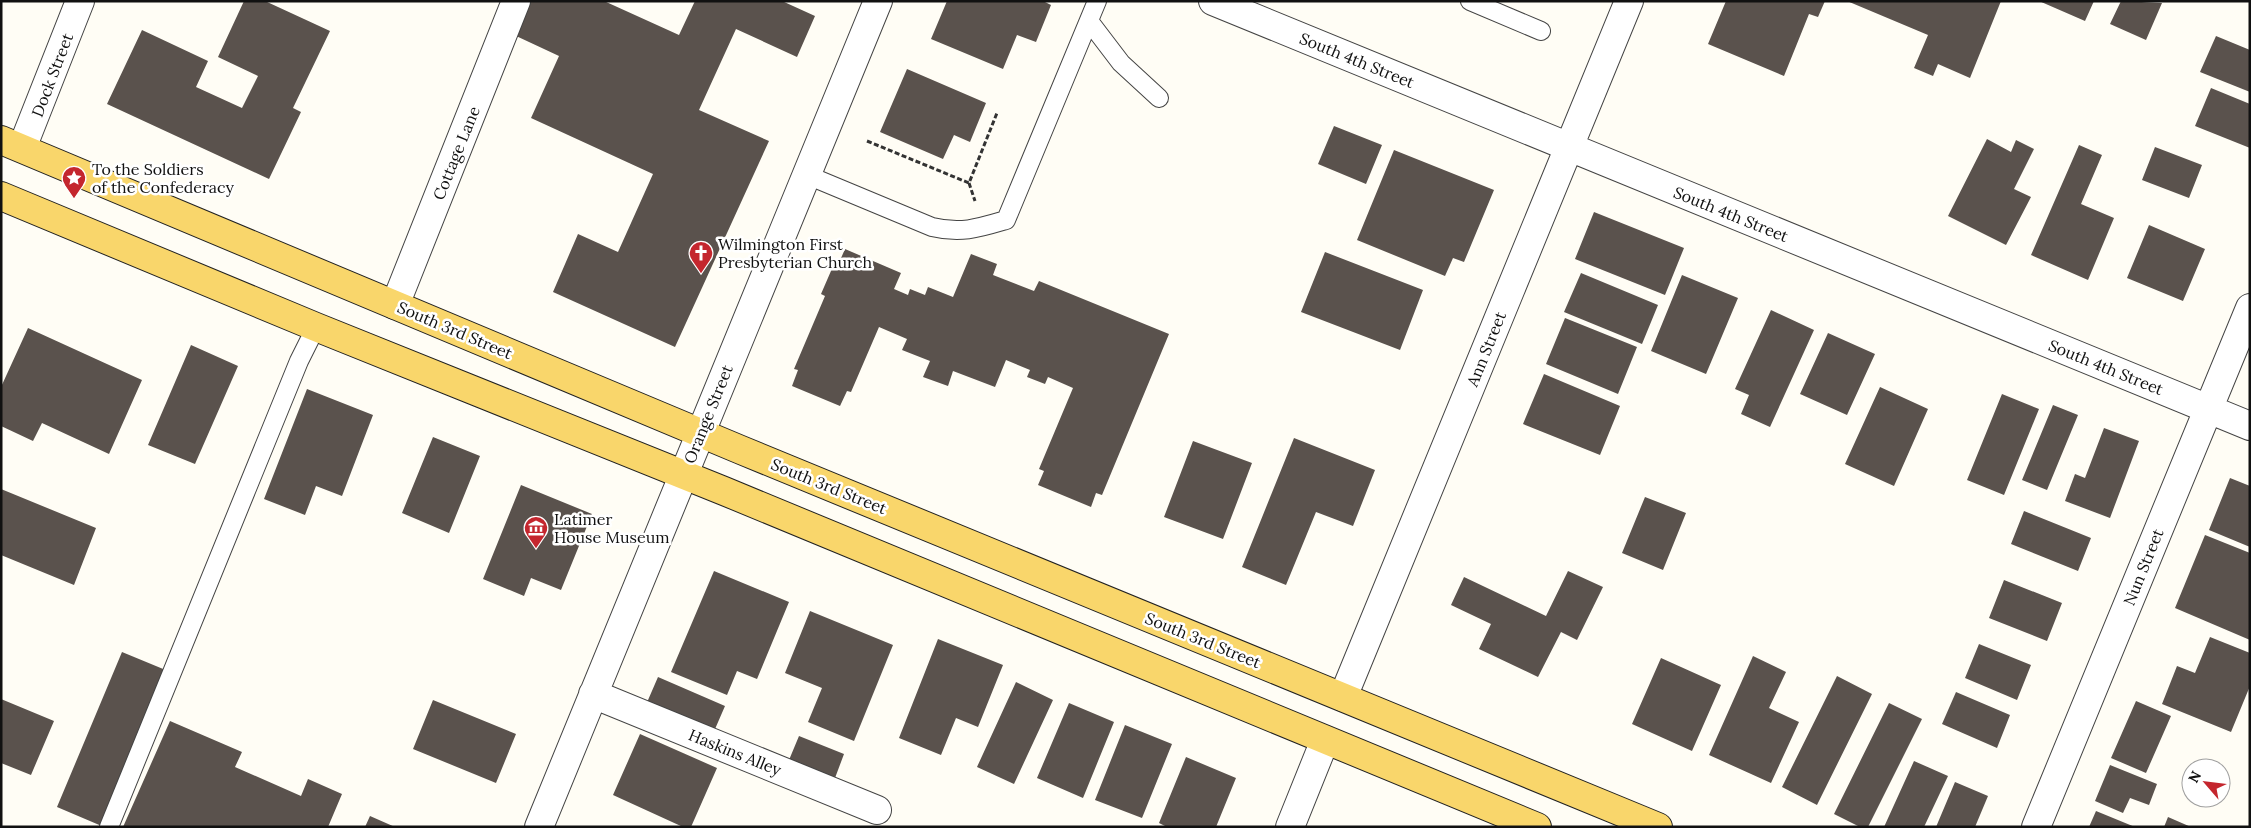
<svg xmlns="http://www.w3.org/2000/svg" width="2251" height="828" viewBox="0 0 2251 828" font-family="Lora,serif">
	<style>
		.building { fill: #5a524d }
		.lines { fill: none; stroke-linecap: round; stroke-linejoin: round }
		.lane-casing { stroke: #444; stroke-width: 20 }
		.street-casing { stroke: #444; stroke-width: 30 }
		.primary-casing { stroke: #222; stroke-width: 30 }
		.path { stroke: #333; stroke-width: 3; stroke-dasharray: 5 2.5; stroke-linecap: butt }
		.lane { stroke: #fff; stroke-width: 18 }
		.street { stroke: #fff; stroke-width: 28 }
		.primary { stroke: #f9d66b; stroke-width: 28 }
		.labels { text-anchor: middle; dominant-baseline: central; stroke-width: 5; stroke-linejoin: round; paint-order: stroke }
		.street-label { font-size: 16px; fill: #111; stroke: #fff }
		.poi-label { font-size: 16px; fill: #111; stroke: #fff; text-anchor: start }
	</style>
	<rect width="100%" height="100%" fill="#fffdf5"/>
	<path class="building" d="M244,1h21l65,30 -37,77 8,4 -32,67 -162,-75 35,-74 66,31 -12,26 46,21 16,-32 -40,-19z
		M529,1h75l75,34 16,-34h87l33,15 -18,41 -61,-28 -37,81 70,31 -94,206 -122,-55 25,-58 40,18 35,-78 -122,-56 28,-62 -45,-21z
		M947,1h96l8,4 -15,37 -19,-7 -14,34 -72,-30z
		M1726,1h99l-7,16 -9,-3 -25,62 -76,-32z
		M1847,1h154l-31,77 -32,-14 -5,12 -19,-8 14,-33z
		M2039,1h55l-9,20z
		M2121,1l41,2 -16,37 -36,-16z
		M2216,36l34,14v42l-50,-20z
		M907,69l79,34 -16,39 -16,-7 -11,24 -63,-27z
		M2211,88l39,16v44l-55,-22z
		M1334,126l48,19 -16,39 -48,-20z
		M1987,139l24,13 5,-12 18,9 -20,40 17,8 -25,48 -58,-29z
		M2079,145l23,10 -21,49 33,14 -26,62 -57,-25z
		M2155,147l47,18 -13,33 -47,-18z
		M1394,150l100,40 -30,72 -11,-4 -8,18 -88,-36z
		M1594,212l90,36 -19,47 -90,-36z
		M2149,225l56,24 -22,52 -56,-23z
		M845,249l56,24 -7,16 14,6 2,-6 15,6 3,-8 25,10 18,-43 26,10 -4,11 41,16 5,-10 130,53 -67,161 -6,-2 -5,14 -53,-22 6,-14 -5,-2 34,-81 -25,-11 -3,7 -18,-7 3,-7 -24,-10 -11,27 -42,-16 -5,15 -25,-9 7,-16 -28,-11 5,-11 -28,-12 -28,65 -4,-1 -7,15 -48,-20 6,-16 -4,-1 31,-73 -4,-2 13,-30 4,1z
		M1325,252l98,38 -23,60 -99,-38z
		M1581,273l77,32 -16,39 -78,-32z
		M1682,275l56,23 -32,76 -55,-23z
		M1771,310l43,20 -44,97 -29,-13 8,-19 -14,-6z
		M1565,318l72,29 -19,47 -72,-30z
		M28,328l114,52 -33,74 -67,-31 -9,18 -32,-15v-39z
		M1828,333l47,21 -28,61 -47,-21z
		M191,345l47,21 -43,98 -47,-19z
		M1544,374l76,32 -20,49 -77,-31z
		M1880,387l48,22 -34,77 -49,-22z
		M307,389l66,26 -31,81 -26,-10 -11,29 -41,-16z
		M2002,394l37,15 -35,86 -37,-15z
		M2053,405l25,10 -31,75 -25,-10z
		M2104,428l35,13 -29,77 -45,-17 10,-27 10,4z
		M433,437l47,19 -31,77 -47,-20z
		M1294,438l81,32 -22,56 -37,-14 -30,73 -44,-18z
		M1193,441l59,22 -29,76 -59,-22z
		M2230,478l20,8v61l-41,-17z
		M521,485l71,29 -31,76 -30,-12 -7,18 -41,-17z
		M1,489l95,39 -22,57 -73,-30z
		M1645,497l41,16 -23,57 -41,-17z
		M2024,511l67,27 -13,33 -67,-27z
		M2205,535l45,18v87l-75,-32z
		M714,571l75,31 -32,77 -20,-8 -10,24 -56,-23z
		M1568,571l35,16 -26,53 -16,-8 -23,45 -59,-28 12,-25 -40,-19 13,-28 82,39z
		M2004,580l58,23 -15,38 -58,-23z
		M810,611l83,34 -39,96 -46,-19 14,-34 -37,-15z
		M2210,637l40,16v33l-19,46 -69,-28 15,-38 18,7z
		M938,639l65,26 -25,62 -22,-9 -15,37 -42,-17z
		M1979,644l52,21 -14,35 -52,-22z
		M122,652l46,19 -64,156 -47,-20z
		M1753,656l33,16 -17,36 30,14 -28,61 -62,-28z
		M1661,658l60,27 -29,66 -60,-27z
		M1837,676l35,18 -55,111 -35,-18z
		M658,677l67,29 -13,30 -67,-29z
		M1016,682l37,18 -39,84 -37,-17z
		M1956,692l54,23 -13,33 -55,-24z
		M1,699l53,22 -23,54 -30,-12z
		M433,700l83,34 -20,49 -83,-34z
		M2136,701l35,15 -25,57 -35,-15z
		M1069,703l45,19 -31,76 -46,-20z
		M1889,703l33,16 -54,108h-8l-26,-13z
		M170,721l72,31 -7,15 66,29 7,-17 34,15 -14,33h-205z
		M1125,725l47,19 -30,74 -47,-18z
		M640,734l77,34 -26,59h-8l-70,-32z
		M799,736l45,18 -9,24 -46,-18z
		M1186,757l50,21 -20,49h-49l-8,-4z
		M1914,761l34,15 -24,51h-40z
		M2110,765l47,19 -8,21 -19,-7 -7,15 -28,-12z
		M1955,782l33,14 -13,31h-39z
		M2096,811l39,16h-46z
		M370,816l25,11h-30z
		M2168,817l23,10h-27z"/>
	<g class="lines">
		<g class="lane-casing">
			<path id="lane" d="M1470,1l71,30
				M1089,21l32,42 38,35
				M807,175l125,52c29,7 47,1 74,-7l91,-219
				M109,827l190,-466 17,-34"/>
		</g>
		<g class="street-casing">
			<path id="street" d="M1213,1l1037,425
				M22,148l58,-147
				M395,305l121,-304
				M593,694l284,116
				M1343,697l286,-696
				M539,827l339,-826
				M1290,827l35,-87
				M2036,827l214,-519"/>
		</g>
		<g class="primary-casing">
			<path id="primary" d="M1,140l740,310 917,377
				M1,196l315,131 408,164 813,336"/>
		</g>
		<path class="path" d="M867,141l102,42 28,-70
			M969,183l6,18"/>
		<use href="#lane" class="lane"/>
		<use href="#street" class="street"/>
		<use href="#primary" class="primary"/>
	</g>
	<defs>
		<g id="sight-pin" transform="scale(1.25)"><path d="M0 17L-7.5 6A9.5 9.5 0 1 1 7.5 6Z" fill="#c4262e" stroke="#fff"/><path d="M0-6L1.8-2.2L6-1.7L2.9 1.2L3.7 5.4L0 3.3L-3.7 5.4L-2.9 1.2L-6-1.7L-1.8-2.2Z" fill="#fff"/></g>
		<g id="church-pin" transform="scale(1.25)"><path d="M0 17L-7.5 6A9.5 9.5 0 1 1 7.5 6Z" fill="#c4262e" stroke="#fff"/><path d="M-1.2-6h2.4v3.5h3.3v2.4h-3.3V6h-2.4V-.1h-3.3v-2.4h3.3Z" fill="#fff"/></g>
		<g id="museum-pin" transform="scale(1.25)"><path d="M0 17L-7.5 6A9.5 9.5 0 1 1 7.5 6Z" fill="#c4262e" stroke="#fff"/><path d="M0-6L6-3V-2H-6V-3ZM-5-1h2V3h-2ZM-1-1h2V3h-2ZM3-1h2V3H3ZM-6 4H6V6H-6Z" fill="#fff"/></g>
	</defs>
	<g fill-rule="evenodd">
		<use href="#sight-pin" x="74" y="178"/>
		<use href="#church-pin" x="701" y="253"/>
		<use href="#museum-pin" x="536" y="528"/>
	</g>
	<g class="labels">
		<g class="street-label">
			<text transform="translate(1357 60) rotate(22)">South 4th Street</text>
			<text transform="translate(52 75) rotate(-69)">Dock Street</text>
			<text transform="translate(456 153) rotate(-68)">Cottage Lane</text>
			<text transform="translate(1731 214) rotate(22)">South 4th Street</text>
			<text transform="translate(455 330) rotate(23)">South 3rd Street</text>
			<text transform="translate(1486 349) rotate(-68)">Ann Street</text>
			<text transform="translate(2106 367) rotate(22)">South 4th Street</text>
			<text transform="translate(708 414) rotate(-68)">Orange Street</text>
			<text transform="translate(829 486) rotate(22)">South 3rd Street</text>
			<text transform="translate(2143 567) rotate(-68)">Nun Street</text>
			<text transform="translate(1203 640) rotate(22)">South 3rd Street</text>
			<text transform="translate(735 752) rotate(22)">Haskins Alley</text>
		</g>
		<g class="poi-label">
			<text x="92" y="169">To the Soldiers<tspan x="92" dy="18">of the Confederacy</tspan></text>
			<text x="718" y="244">Wilmington First<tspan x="718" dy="18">Presbyterian Church</tspan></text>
			<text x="554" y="519">Latimer<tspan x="554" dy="18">House Museum</tspan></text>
		</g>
	</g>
	<rect width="2251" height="828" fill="none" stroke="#111111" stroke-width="5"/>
	<g transform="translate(2206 783) rotate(298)"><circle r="24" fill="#ffffff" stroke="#a0a0a0"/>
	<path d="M0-4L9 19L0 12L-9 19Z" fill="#c4262e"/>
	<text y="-8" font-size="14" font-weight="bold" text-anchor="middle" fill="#111111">N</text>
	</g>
</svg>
